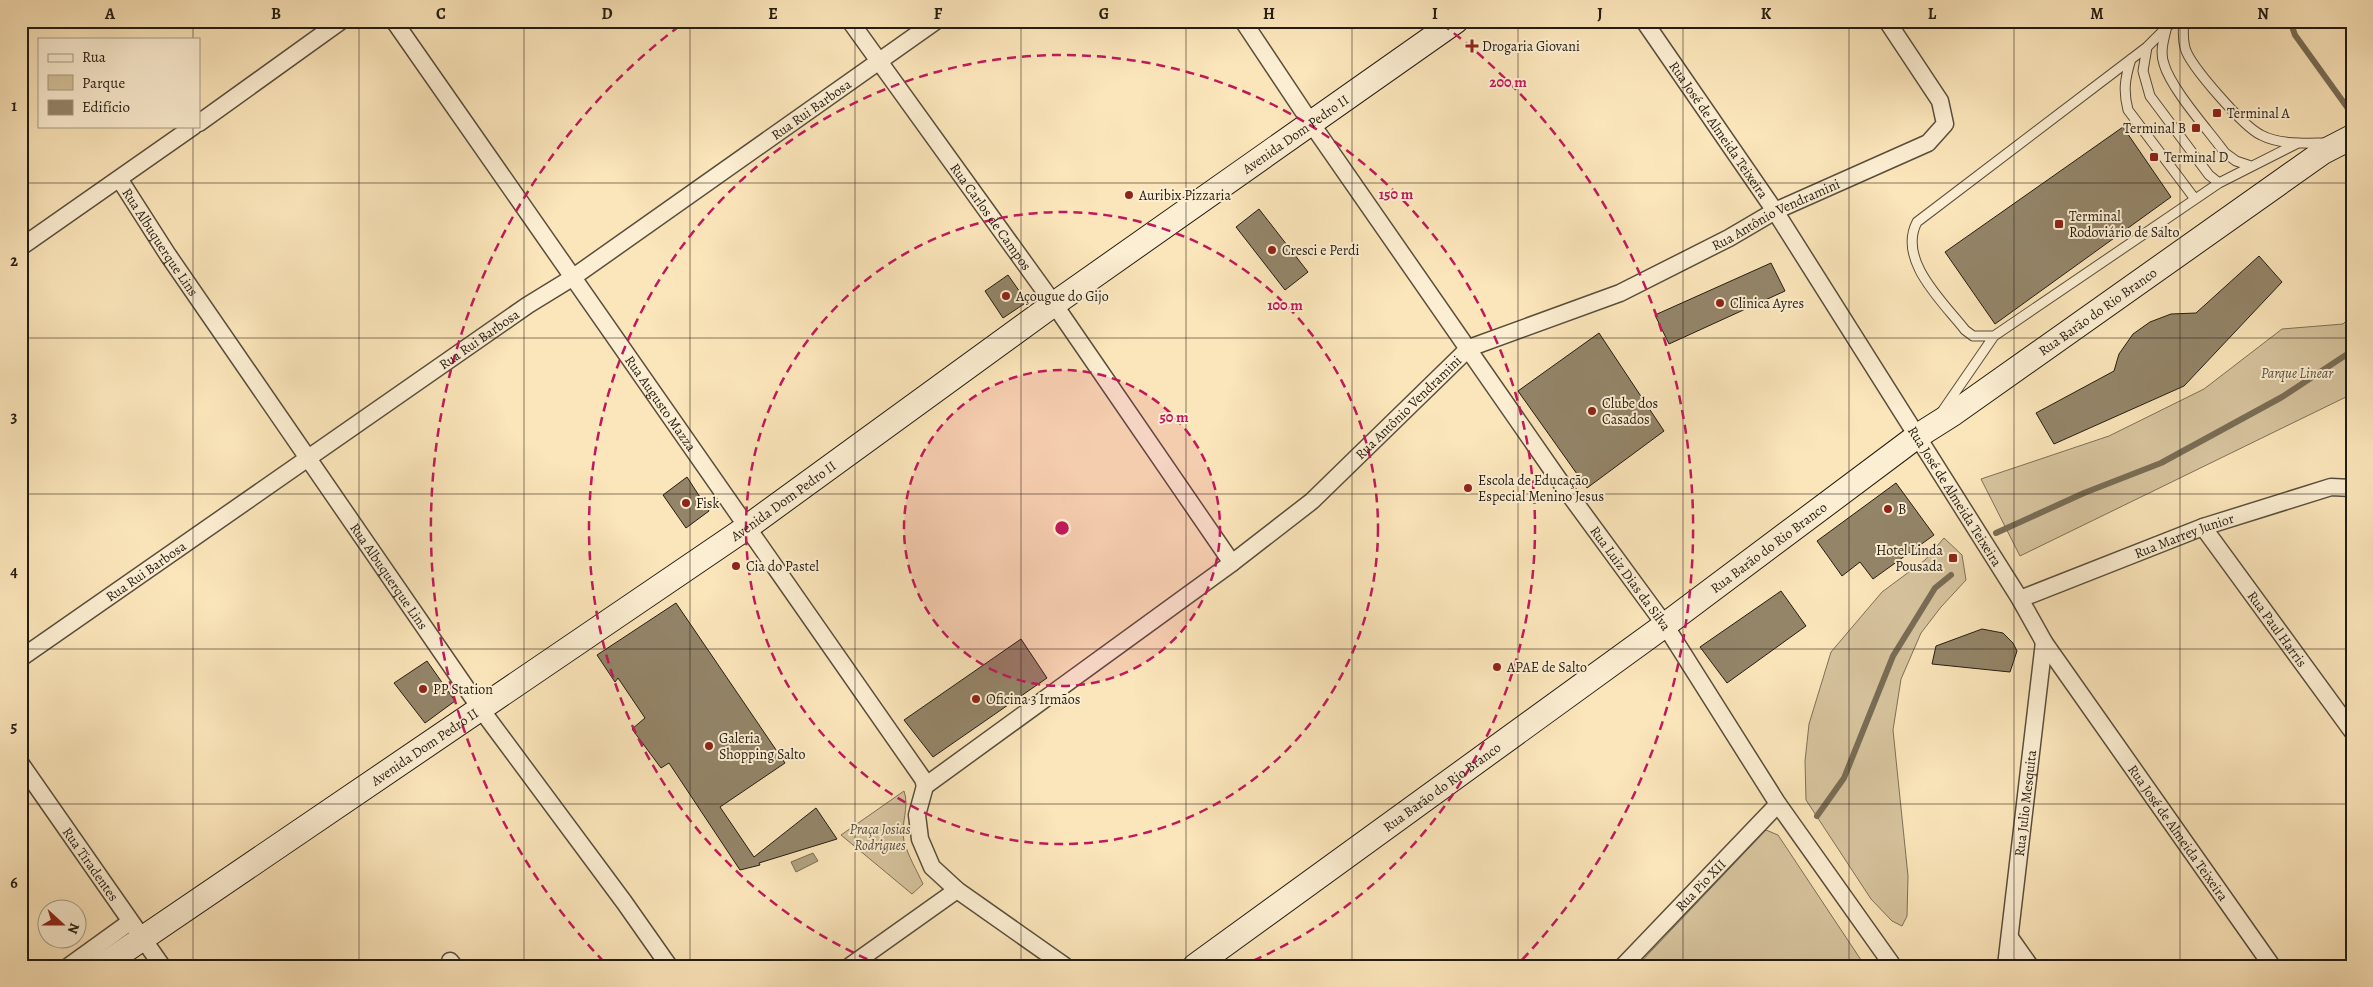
<svg xmlns="http://www.w3.org/2000/svg" width="2373" height="987" viewBox="0 0 2373 987" font-family="Alegreya,serif">
	<style>
		.green { fill: #d6c39d; stroke: #7d7058 }
		.water { fill: #b2a181; stroke: #796c55 }
		.lines { fill: none; stroke-linecap: round; stroke-linejoin: round }
		.stream { stroke: #796c55; stroke-width: 6 }
		.building { fill: #948569; stroke: #241c12 }
		.lane-casing { stroke: #5a4e3c; stroke-width: 11 }
		.street-casing { stroke: #5a4e3c; stroke-width: 19 }
		.secondary-casing { stroke: #241c12; stroke-width: 26 }
		.lane { stroke: #fceed2; stroke-width: 9 }
		.street { stroke: #fceed2; stroke-width: 16 }
		.secondary { stroke: #fceed2; stroke-width: 24 }
		.grid { fill: none; stroke: #241c12; stroke-width: 1; stroke-opacity: 0.55 }
		.ring { fill: none; stroke: #c2185b; stroke-width: 2.5; stroke-dasharray: 9 6 }
		.poi-dot { fill: #8f2418; stroke: #fceed2; stroke-width: 2 }
		.labels { text-anchor: middle; dominant-baseline: central; stroke-width: 4; stroke-linejoin: round; paint-order: stroke }
		.poi-label { font-size: 14px; fill: #241c12; stroke: #fceed2; text-anchor: start }
		.street-label { font-size: 14px; fill: #241c12; stroke: #fceed2 }
		.park-label { font-size: 14px; font-style: italic; fill: #594e3c; stroke: #fceed2 }
		.centre { fill: #c2185b; stroke: #fceed2; stroke-width: 2.5 }
		.ring-label { font-size: 15px; text-anchor: middle; font-weight: bold; fill: #c2185b; stroke: #fceed2; stroke-width: 4; stroke-linejoin: round; paint-order: stroke }
		.neatline { fill: none; stroke: #241c12; stroke-width: 2 }
		.grid-label { font-size: 16px; text-anchor: middle; font-weight: bold; fill: #241c12 }
	</style>
	<rect width="100%" height="100%" fill="#fbe5ba"/>
	<filter id="stains"><feTurbulence type="fractalNoise" baseFrequency=".004" numOctaves="4"/><feColorMatrix values="0 0 0 0 .2 0 0 0 0 .09 0 0 0 0 .02 0 0 0 .5 -.17"/></filter>
	<radialGradient id="worn" r=".72"><stop offset=".6" stop-color="#630" stop-opacity="0"/><stop offset="1" stop-color="#630" stop-opacity=".3"/></radialGradient>
	<path class="green" d="M2352,315v82l-4,-1 -328,160 -39,-77 128,-43 95,-47 78,-60 61,-5z
		M1944,538l18,17 4,25 -25,27 -20,26 -20,46 -8,51 15,146 -1,40 -5,10 -10,-5 -21,-22 -65,-99 -1,-39 4,-37 22,-72 51,-60 43,-32z
		M904,791c6,16 -4,33 0,50 4,15 13,30 19,43l-11,10 -71,-59z
		M1766,830l12,5 87,131h-228z"/>
	<path class="water" d="M813,853l5,8 -22,11 -5,-10z"/>
	<g class="lines">
		<path class="stream" d="M2290,21l5,14 57,79
			M1996,533l88,-40 77,-30 121,-66 70,-46
			M1817,816l27,-38 49,-122 42,-68 16,-13"/>
	</g>
	<path class="building" d="M2123,127l48,70 -176,127 -50,-72z
		M1259,209l49,63 -23,18 -49,-63z
		M2259,256l23,26 -98,104 -130,58 -18,-31 78,-42 5,-17 14,-20 17,-12 21,-8 25,-1z
		M1771,263l14,28 -116,53 -14,-29z
		M1008,275l19,27 -24,16 -18,-27z
		M1599,333l65,98 -77,57 -69,-97z
		M687,477l22,34 -23,17 -23,-33z
		M1896,483l38,52 -61,44 -13,-17 -18,14 -25,-35z
		M1781,591l25,35 -79,57 -27,-36z
		M676,603l109,160 -65,44 34,50 62,-49 21,31 -78,24 1,2 -20,5 -71,-107 -8,5 -29,-39 13,-11 -27,-40 -3,4 -18,-27z
		M1982,629l21,4 10,10 4,8 -7,21 -78,-8 4,-18z
		M1021,639l26,39 -114,79 -29,-37z
		M427,661l28,40 -30,22 -31,-40z"/>
	<g class="lines">
		<g class="lane-casing">
			<path id="lane" d="M2173,21l-26,26 -230,175c-20,38 26,80 48,108l8,6h21l225,-153 79,-40
				M2184,21c-1,9 -1,19 1,27 5,18 59,79 76,87 19,10 44,8 65,8
				M2166,30c-3,12 -6,23 -2,34 7,25 45,67 61,89l11,8 15,5
				M2147,47l-4,24 7,25 59,79 10,8
				M2131,59c-6,19 -8,32 -3,51l67,89
				M1941,413l53,-77"/>
		</g>
		<g class="street-casing">
			<g id="street">
				<path id="s1" d="M394,21l529,758 2,7"/>
				<path id="s2" d="M850,21l204,283 178,259"/>
				<path id="s3" d="M1243,21l68,102 255,367 99,135 113,179 115,162"/>
				<path id="s4" d="M1644,21l131,190 245,388 24,43 228,324"/>
				<path d="M199,123l142,-102"/>
				<path id="s5" d="M120,180l48,75 312,453 144,194 45,64"/>
				<path d="M21,247l173,-121"/>
				<path id="s6" d="M2203,527l149,204"/>
				<path id="s7" d="M2020,599l183,-72 128,-40 21,1"/>
				<path id="s8" d="M21,658l507,-353 44,-27 364,-257"/>
				<path id="s9" d="M21,764l141,202"/>
				<path id="s10" d="M925,786l307,-223 80,-62 157,-153 151,-55 109,-55 46,-27 153,-68 17,-19 -5,-23 -53,-80"/>
				<path d="M925,786l-8,29 3,24 12,28 25,23 108,76"/>
				<path d="M2011,939l19,27"/>
				<path d="M450,961l4,5"/>
				<path d="M69,966l61,-44"/>
				<path d="M850,966l107,-76"/>
				<path id="s11" d="M1623,966l155,-162"/>
				<path id="s12" d="M2006,966l38,-324"/>
			</g>
		</g>
		<g class="secondary-casing">
			<g id="secondary">
				<path id="s13" d="M102,966l644,-438 308,-224 402,-283"/>
				<path id="s14" d="M1195,966l470,-341 251,-188 38,-24 369,-261 29,-15"/>
			</g>
		</g>
		<use href="#lane" class="lane"/>
		<use href="#street" class="street"/>
		<use href="#secondary" class="secondary"/>
	</g>
	<path class="grid" d="M193,21v18M359,21v945M524,21v945M690,21v945M855,21v945M1021,21v945M1186,21v945M1352,21v945M1518,21v945M1683,21v945M1849,21v945M2014,21v945M2180,21v945M193,126v840M21,183h2331M21,338h2331M21,494h2331M21,649h2331M21,804h2331"/>
	<circle cx="1062" cy="528" r="158" fill="#c2185b" fill-opacity=".12"/>
	<g class="ring">
		<circle cx="1062" cy="528" r="158"/>
		<circle cx="1062" cy="528" r="316"/>
		<path d="M881 965A473 473 0 1 1 1243 965"/>
		<path d="M604 962A631 631 0 0 1 682 24M1442 24A631 631 0 0 1 1520 962"/>
	</g>
	<g class="poi-dot">
		<path d="M1469.5 38.5h5v5h5v5h-5v5h-5v-5h-5v-5h5z"/>
		<rect x="2212" y="108" width="10" height="10" rx="2.5"/>
		<rect x="2191" y="123" width="10" height="10" rx="2.5"/>
		<rect x="2149" y="152" width="10" height="10" rx="2.5"/>
		<circle cx="1129" cy="195" r="5"/>
		<rect x="2054" y="219" width="10" height="10" rx="2.5"/>
		<circle cx="1272" cy="250" r="5"/>
		<circle cx="1006" cy="296" r="5"/>
		<circle cx="1720" cy="303" r="5"/>
		<circle cx="1592" cy="411" r="5"/>
		<circle cx="1468" cy="488" r="5"/>
		<circle cx="686" cy="503" r="5"/>
		<circle cx="1888" cy="509" r="5"/>
		<rect x="1948" y="553" width="10" height="10" rx="2.5"/>
		<circle cx="736" cy="566" r="5"/>
		<circle cx="1497" cy="667" r="5"/>
		<circle cx="423" cy="689" r="5"/>
		<circle cx="976" cy="699" r="5"/>
		<circle cx="709" cy="746" r="5"/>
	</g>
	<g class="labels">
		<g class="poi-label">
			<text x="1482" y="46">Drogaria Giovani</text>
			<text x="2227" y="113">Terminal A</text>
			<text x="2186" y="128" text-anchor="end">Terminal B</text>
			<text x="2164" y="157">Terminal D</text>
			<text x="1139" y="195">Auribix Pizzaria</text>
			<text x="2069" y="216">Terminal<tspan x="2069" dy="16">Rodoviário de Salto</tspan></text>
			<text x="1282" y="250">Cresci e Perdi</text>
			<text x="1016" y="296">Açougue do Gijo</text>
			<text x="1730" y="303">Clinica Ayres</text>
			<text x="1602" y="403">Clube dos<tspan x="1602" dy="16">Casados</tspan></text>
			<text x="1478" y="480">Escola de Educação<tspan x="1478" dy="16">Especial Menino Jesus</tspan></text>
			<text x="696" y="503">Fisk</text>
			<text x="1898" y="509">B</text>
			<text x="1943" y="550" text-anchor="end">Hotel Linda<tspan x="1943" dy="16">Pousada</tspan></text>
			<text x="746" y="566">Cia do Pastel</text>
			<text x="1507" y="667">APAE de Salto</text>
			<text x="433" y="689">PP Station</text>
			<text x="986" y="699">Oficina 3 Irmãos</text>
			<text x="719" y="738">Galeria<tspan x="719" dy="16">Shopping Salto</tspan></text>
		</g>
		<g class="street-label">
			<text stroke="none"><textPath href="#s8" startOffset="962">Rua Rui Barbosa</textPath></text>
			<text stroke="none"><textPath href="#s4" startOffset="132">Rua José de Almeida Teixeira</textPath></text>
			<text stroke="none"><textPath href="#s13" startOffset="1455">Avenida Dom Pedro II</textPath></text>
			<text stroke="none"><textPath href="#s10" startOffset="1035">Rua Antônio Vendramini</textPath></text>
			<text stroke="none"><textPath href="#s2" startOffset="241">Rua Carlos de Campos</textPath></text>
			<text stroke="none"><textPath href="#s5" startOffset="74">Rua Albuquerque Lins</textPath></text>
			<text stroke="none"><textPath href="#s14" startOffset="1115">Rua Barão do Rio Branco</textPath></text>
			<text stroke="none"><textPath href="#s8" startOffset="558">Rua Rui Barbosa</textPath></text>
			<text stroke="none"><textPath href="#s1" startOffset="466">Rua Augusto Mazza</textPath></text>
			<text stroke="none"><textPath href="#s10" startOffset="615">Rua Antônio Vendramini</textPath></text>
			<text stroke="none"><textPath href="#s4" startOffset="568">Rua José de Almeida Teixeira</textPath></text>
			<text stroke="none"><textPath href="#s13" startOffset="825">Avenida Dom Pedro II</textPath></text>
			<text stroke="none"><textPath href="#s7" startOffset="176">Rua Marrey Junior</textPath></text>
			<text stroke="none"><textPath href="#s14" startOffset="710">Rua Barão do Rio Branco</textPath></text>
			<text stroke="none"><textPath href="#s8" startOffset="152">Rua Rui Barbosa</textPath></text>
			<text stroke="none"><textPath href="#s5" startOffset="479">Rua Albuquerque Lins</textPath></text>
			<text stroke="none"><textPath href="#s3" startOffset="679">Rua Luiz Dias da Silva</textPath></text>
			<text stroke="none"><textPath href="#s6" startOffset="126">Rua Paul Harris</textPath></text>
			<text stroke="none"><textPath href="#s13" startOffset="390">Avenida Dom Pedro II</textPath></text>
			<text stroke="none"><textPath href="#s14" startOffset="305">Rua Barão do Rio Branco</textPath></text>
			<text stroke="none"><textPath href="#s12" startOffset="164">Rua Julio Mesquita</textPath></text>
			<text stroke="none"><textPath href="#s4" startOffset="972">Rua José de Almeida Teixeira</textPath></text>
			<text stroke="none"><textPath href="#s9" startOffset="122">Rua Tiradentes</textPath></text>
			<text stroke="none"><textPath href="#s11" startOffset="112">Rua Pio XII</textPath></text>
		</g>
		<g class="park-label">
			<text x="2297" y="373">Parque Linear</text>
			<text x="880" y="829">Praça Josias<tspan x="880" dy="16">Rodrigues</tspan></text>
		</g>
	</g>
	<circle cx="1062" cy="528" r="8" class="centre"/>
	<g class="ring-label">
		<text x="1508" y="87">200 m</text>
		<text x="1396" y="199">150 m</text>
		<text x="1285" y="310">100 m</text>
		<text x="1174" y="422">50 m</text>
	</g>
	<rect width="2373" height="987" fill="none" stroke="#fbe5ba" stroke-width="55"/>
	<rect x="38" y="38" width="162" height="90" fill="#fceed2" stroke="#a69a85"/>
	<rect x="48" y="54" width="25" height="8" fill="#fceed2" stroke="#a69a85"/>
	<text x="82" y="62" font-size="15" fill="#241c12">Rua</text>
	<rect x="48" y="75" width="25" height="15" fill="#d6c39d" stroke="#a69a85"/>
	<text x="82" y="88" font-size="15" fill="#241c12">Parque</text>
	<rect x="48" y="100" width="25" height="15" fill="#948569" stroke="#a69a85"/>
	<text x="82" y="112" font-size="15" fill="#241c12">Edifício</text>
	<g transform="translate(62 924) rotate(111)"><circle r="24" fill="#fceed2" stroke="#a69a85"/>
	<path d="M0-4L9 19L0 12L-9 19Z" fill="#8f2418"/>
	<text y="-8" font-size="14" font-weight="bold" text-anchor="middle" fill="#241c12">N</text>
	</g>
	<rect x="28" y="28" width="2318" height="932" class="neatline"/>
	<g class="grid-label">
		<text x="110" y="19">A</text>
		<text x="276" y="19">B</text>
		<text x="441" y="19">C</text>
		<text x="607" y="19">D</text>
		<text x="773" y="19">E</text>
		<text x="938" y="19">F</text>
		<text x="1104" y="19">G</text>
		<text x="1269" y="19">H</text>
		<text x="1435" y="19">I</text>
		<text x="1600" y="19">J</text>
		<text x="1766" y="19">K</text>
		<text x="1932" y="19">L</text>
		<text x="2097" y="19">M</text>
		<text x="2263" y="19">N</text>
		<text x="14" y="111">1</text>
		<text x="14" y="266">2</text>
		<text x="14" y="422">3</text>
		<text x="14" y="577">4</text>
		<text x="14" y="732">5</text>
		<text x="14" y="888">6</text>
	</g>
	<rect width="100%" height="100%" filter="url(#stains)"/>
	<rect width="100%" height="100%" fill="url(#worn)"/>
</svg>
